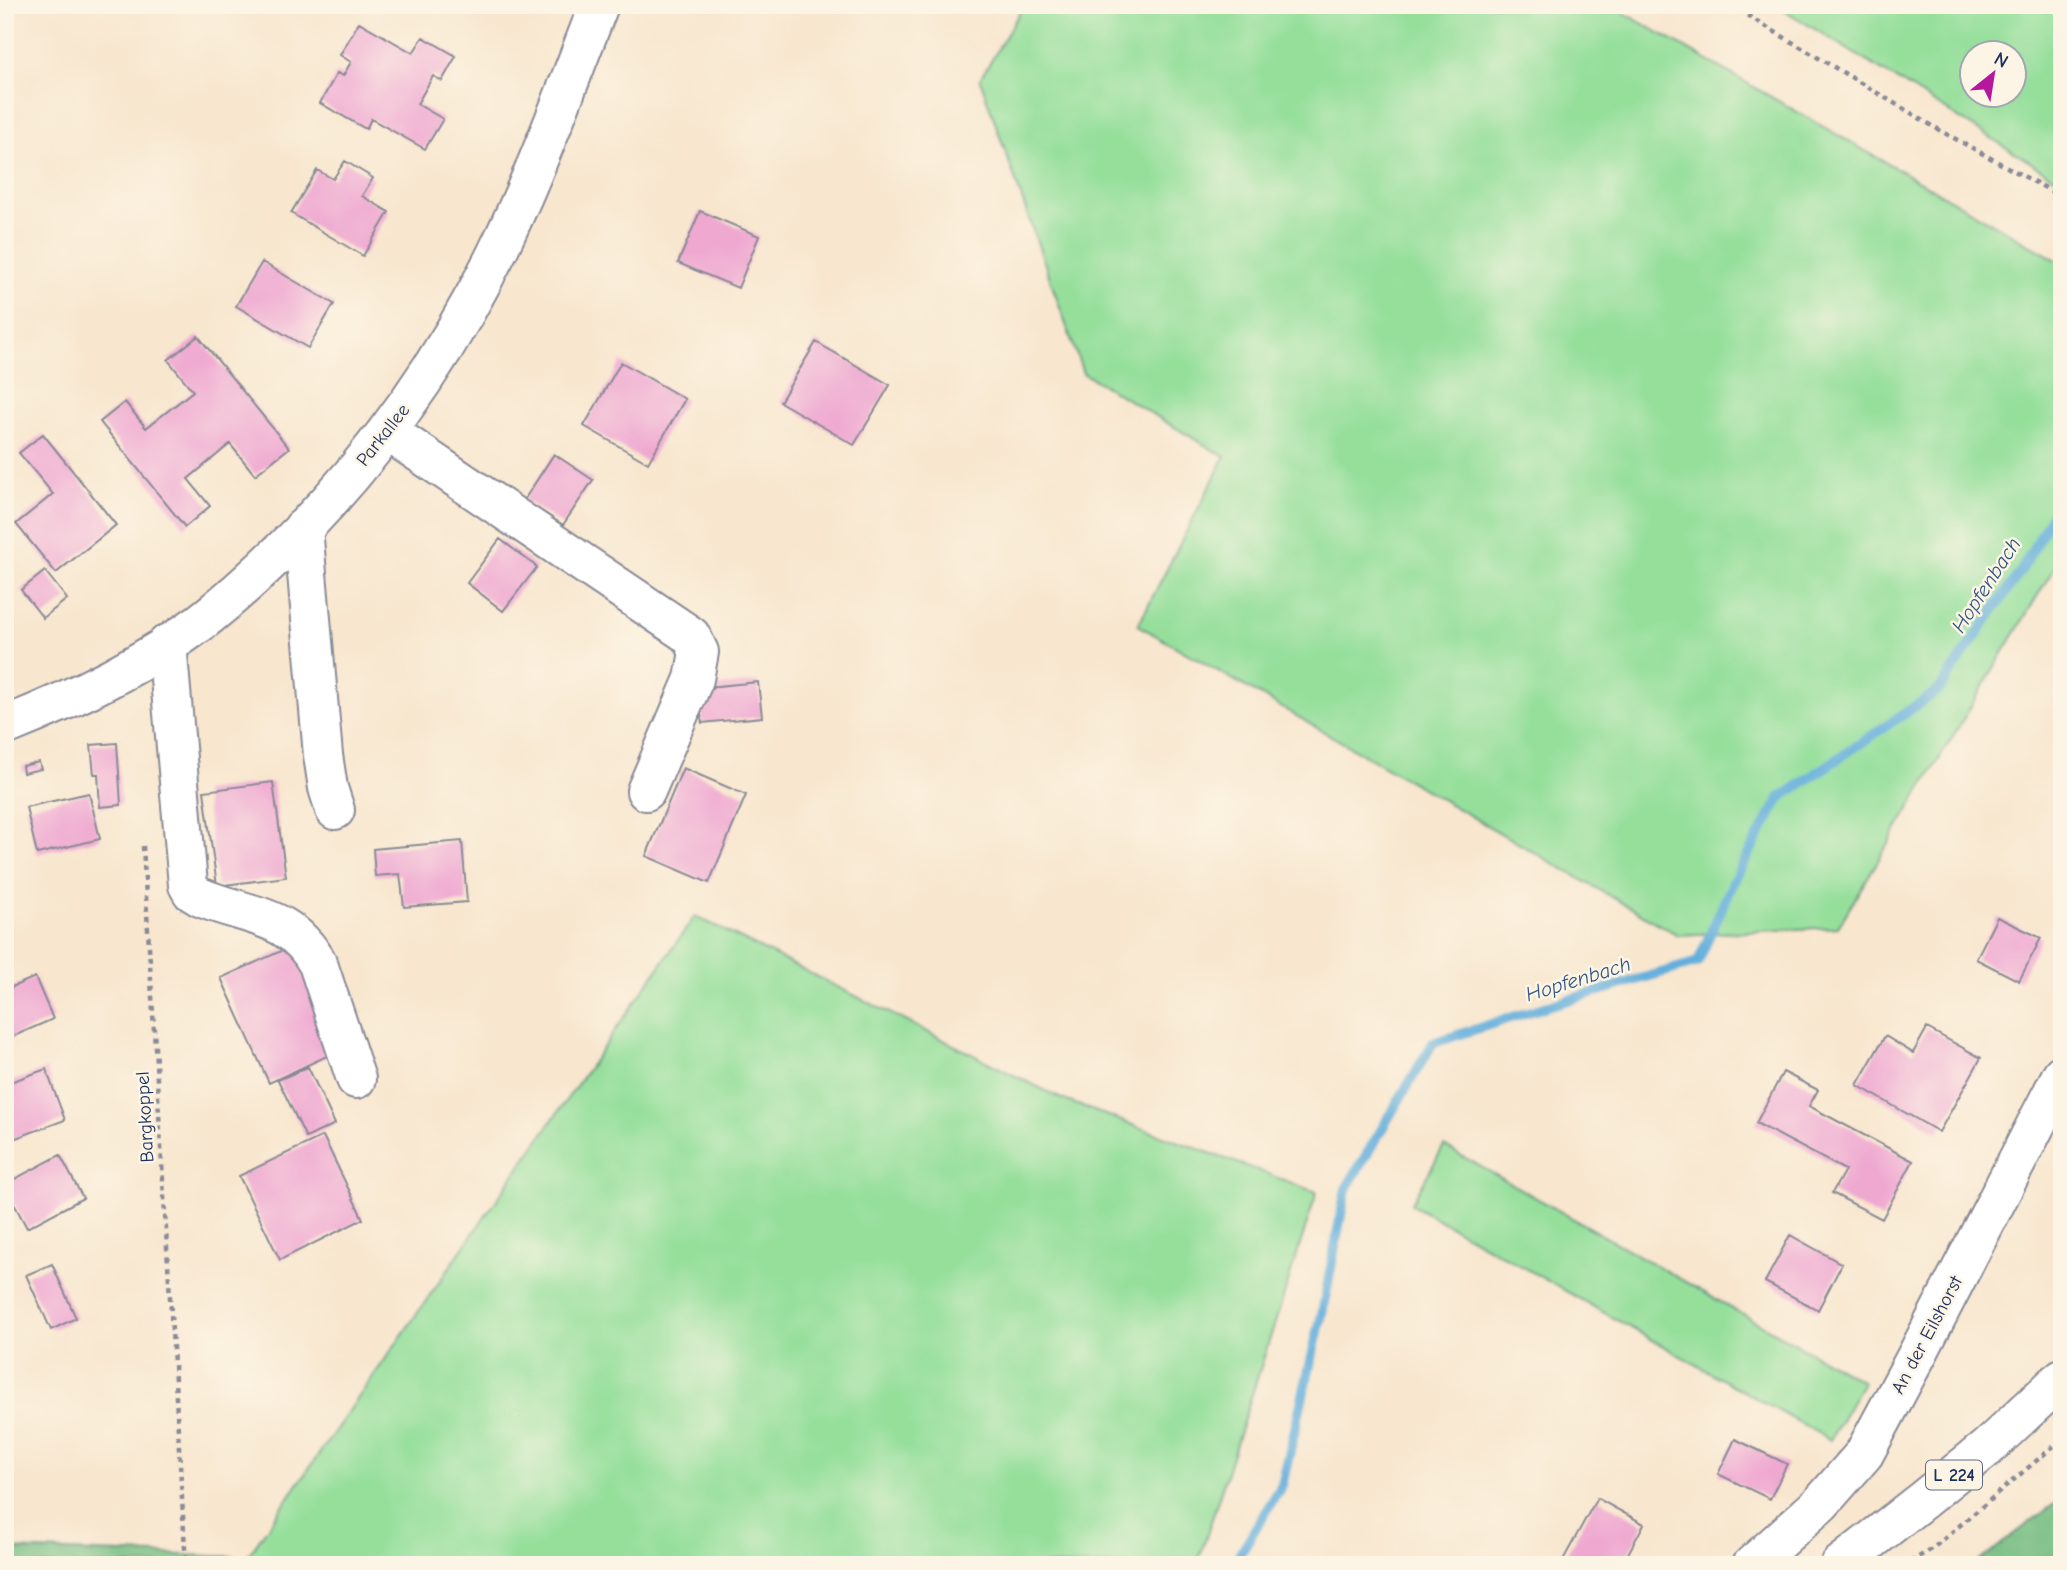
<svg xmlns="http://www.w3.org/2000/svg" width="2067" height="1570" viewBox="0 0 2067 1570" font-family="'Comic Neue',sans-serif">
	<style>
		.green { fill: #95df9b; stroke: #58877c; stroke-width: 2; fill-rule: evenodd }
		.forest { fill: #78be83; stroke: #4a7670; stroke-width: 2 }
		.lines { fill: none; stroke-linecap: round; stroke-linejoin: round }
		.stream { stroke: #63afdc; stroke-width: 10 }
		.building { fill: #efa9d1 }
		.minor-casing { stroke: #8a8a96; stroke-width: 42 }
		.major-casing { stroke: #8a8a96; stroke-width: 42 }
		.path { stroke: #8a8a96; stroke-width: 4.5; stroke-dasharray: 5 5; stroke-linecap: butt }
		.minor { stroke: #fff; stroke-width: 38 }
		.major { stroke: #fff; stroke-width: 38 }
		.labels { text-anchor: middle; dominant-baseline: central; stroke-width: 5; stroke-linejoin: round; paint-order: stroke }
		.shield { fill: #fcf5e5; stroke: #5e6a86; stroke-width: 2 }
		.shield-label { font-size: 18px; font-weight: bold; fill: #1b2f5e }
		.street-label { font-size: 19px; fill: #1b2f5e; stroke: #fcf5e5 }
		.water-label { font-size: 21px; font-style: italic; fill: #315584; stroke: #fcf5e5 }
	</style>
	<rect width="100%" height="100%" fill="#fcf5e5"/>
	<filter id="ink" filterUnits="userSpaceOnUse"><feTurbulence type="fractalNoise" baseFrequency=".0143" numOctaves="2"/><feDisplacementMap in="SourceGraphic" scale="14" xChannelSelector="R" yChannelSelector="G"/><feConvolveMatrix kernelMatrix="1 2 1 2 8 2 1 2 1" color-interpolation-filters="sRGB"/></filter>
	<filter id="wash" filterUnits="userSpaceOnUse"><feTurbulence type="fractalNoise" baseFrequency=".00686" numOctaves="4" result="noise"/><feDisplacementMap in="SourceGraphic" scale="28" xChannelSelector="R" yChannelSelector="G"/><feGaussianBlur stdDeviation="1.57" result="paint"/><feColorMatrix in="noise" values="0 0 0 0 0 0 0 0 0 0 0 0 0 0 0 0 0 1.4 0 .05"/><feComposite in="paint" operator="in"/></filter>
	<g filter="url(#wash)">
		<rect width="100%" height="100%" fill="#f8e6ce"/>
		<path class="green" d="M1024,5h586l452,258v292l-224,372 -160,8 -540,-310 87,-168 -142,-84 -103,-294z
			M1776,5h286v162l-8,10zM1972,52h42v42h-42z
			M695,916l369,184 253,92 -117,364 -10,9h-936l-7,-8z
			M1444,1146l419,236 -33,58 -419,-236z"/>
		<path class="forest" d="M2062,1498v67h-88z
			M5,1549l242,8 7,8h-249z"/>
		<g class="lines">
			<path class="stream" d="M1233,1565l49,-80 40,-171 24,-125 87,-146 108,-35 157,-46 35,-80 47,-84 159,-108 83,-121 40,-72"/>
		</g>
		<g id="blocks">
			<path class="building" d="M359,22l54,31 10,-16 33,19 -14,25 -9,-5 -16,28 26,15 -18,30 -54,-30 -5,10 -46,-26 17,-30 6,3 8,-14 -11,-7z
				M345,161l28,17 -11,18 27,16 -26,44 -72,-43 26,-43 16,9z
				M700,211l59,25 -21,52 -60,-25z
				M262,262l72,42 -26,44 -72,-42z
				M198,336l91,112 -34,27 -25,-31 -42,35 22,27 -25,21 -85,-105 25,-20 21,26 47,-37 -25,-31z
				M816,342l74,43 -36,60 -74,-43z
				M621,362l64,37 -37,64 -64,-37z
				M43,434l73,91 -60,48 -40,-49 37,-30 -34,-41z
				M554,454l39,26 -30,45 -39,-25z
				M500,539l37,28 -34,44 -36,-28z
				M45,571l22,28 -24,19 -22,-28z
				M758,682l4,35 -60,6 -4,-35z
				M117,743l4,62 -21,2 -2,-33h-4l-3,-29z
				M39,762l2,7 -18,4 -1,-7z
				M683,768l63,27 -37,88 -63,-27z
				M273,782l13,95 -69,9 -13,-95z
				M89,793l11,46 -63,15 -11,-47z
				M462,841l5,61 -63,5 -4,-33 -25,2 -2,-27z
				M1997,917l44,21 -22,43 -43,-22z
				M292,946l48,104 -71,33 -48,-105z
				M35,977l18,42 -48,21v-50z
				M1927,1028l54,30 -42,74 -82,-47 28,-49 28,17z
				M308,1067l27,57 -29,14 -28,-58z
				M46,1069l19,51 -60,22v-58z
				M1783,1072l35,18 -9,16 104,55 -31,58 -50,-26 13,-23 -89,-47z
				M323,1136l40,83 -83,41 -41,-84z
				M60,1155l23,43 -56,30 -22,-41v-3z
				M1790,1235l52,29 -24,46 -53,-28z
				M52,1264l24,54 -25,12 -25,-55z
				M1735,1439l52,25 -17,35 -52,-25z
				M1597,1498l47,26 -22,41h-50l-9,-5z"/>
		</g>
	</g>
	<g filter="url(#ink)">
		<use href="#blocks" fill-opacity="0" stroke="#8a8a96" stroke-width="2"/>
		<g class="lines">
			<g class="minor-casing">
				<path id="minor" d="M387,431l304,205 8,16 -5,27 -48,112
					M303,528l20,227 5,33 7,22
					M167,644l21,241 4,7 8,5c47,20 90,16 118,67l38,115
					M5,726c68,-27 136,-60 196,-104 26,-20 51,-43 75,-66 94,-91 171,-198 227,-316 36,-76 65,-156 96,-235
					M1752,1565l69,-62 43,-49 53,-99 145,-281"/>
			</g>
			<g class="major-casing">
				<path id="major" d="M1840,1565l84,-66 64,-52 74,-69"/>
			</g>
			<path class="path" d="M1730,5l211,126 121,66
				M143,846l43,719
				M1910,1562l22,-13 130,-110"/>
			<use href="#minor" class="minor"/>
			<use href="#major" class="major"/>
		</g>
	</g>
	<g class="labels">
		<rect class="shield" x="1926" y="1460.5" width="56" height="29" rx="5"/>
		<g class="shield-label">
			<text x="1954" y="1475">L 224</text>
		</g>
		<g class="street-label">
			<text transform="translate(383 435) rotate(-52)">Parkallee</text>
			<text transform="translate(145 1117) rotate(-93)">Bargkoppel</text>
			<text transform="translate(1927 1335) rotate(-62)">An der Eilshorst</text>
		</g>
		<g class="water-label">
			<text transform="translate(1986 585) rotate(-57)">Hopfenbach</text>
			<text transform="translate(1578 979) rotate(-17)">Hopfenbach</text>
		</g>
	</g>
	<rect width="2067" height="1570" fill="none" stroke="#fcf5e5" stroke-width="28"/>
	<g transform="translate(1993 74) rotate(30)"><circle r="33" fill="#fcf5e5" stroke="#a2a6af" stroke-width="2"/>
	<path d="M0-5L12 26L0 18L-12 26Z" fill="#b5179e"/>
	<text y="-10" font-size="19" font-weight="bold" text-anchor="middle" fill="#1b2f5e">N</text>
	</g>
</svg>
